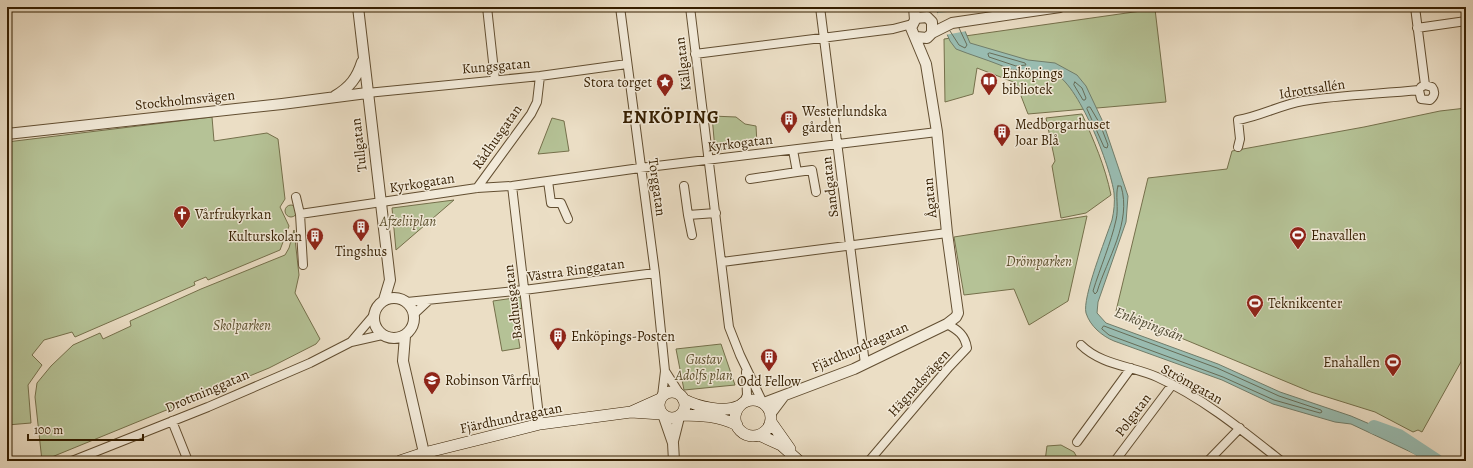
<svg xmlns="http://www.w3.org/2000/svg" width="1473" height="468" viewBox="0 0 1473 468" font-family="Alegreya,serif">
	<style>
		.green { fill: #b5c296; stroke: #75704b }
		.water { fill: #99bcb1; stroke: #717d6a }
		.pier { fill: #ebdec5 }
		.lines { fill: none; stroke-linecap: round; stroke-linejoin: round }
		.shore { stroke: #676d58; stroke-width: 1 }
		.river { stroke: #99bcb1; stroke-width: 14 }
		.minor-casing { stroke: #624e31; stroke-width: 10 }
		.tertiary-casing { stroke: #624e31; stroke-width: 12 }
		.secondary-casing { stroke: #351e00; stroke-width: 12 }
		.minor { stroke: #f2ead9; stroke-width: 8 }
		.tertiary { stroke: #f2ead9; stroke-width: 10 }
		.secondary { stroke: #f2ead9; stroke-width: 11 }
		.labels { text-anchor: middle; dominant-baseline: central; stroke-width: 3; stroke-linejoin: round; paint-order: stroke }
		.street-label { font-size: 14px; fill: #351e00; stroke: #f2ead9 }
		.poi-label { font-size: 14px; fill: #351e00; stroke: #f2ead9; text-anchor: start }
		.park-label { font-size: 14px; font-style: italic; fill: #5b4f2d; stroke: #f2ead9 }
		.water-label { font-size: 15px; font-style: italic; fill: #534d35; stroke: #f2ead9 }
		.district-label { font-size: 18px; font-weight: bold; letter-spacing: 1px; fill: #351e00; stroke: #f2ead9 }
	</style>
	<rect width="100%" height="100%" fill="#ebdec5"/>
	<filter id="stains"><feTurbulence type="fractalNoise" baseFrequency=".005" numOctaves="4"/><feColorMatrix values="0 0 0 0 .2 0 0 0 0 .09 0 0 0 0 .02 0 0 0 .5 -.17"/></filter>
	<radialGradient id="worn" r=".72"><stop offset=".6" stop-color="#630" stop-opacity="0"/><stop offset="1" stop-color="#630" stop-opacity=".3"/></radialGradient>
	<path class="green" d="M1155,9l11,93 -138,12 -12,-31 -39,-15 -4,26 -28,8 -1,-63z
		M1466,108v245l-44,79 -4,-2 -5,2 -38,-20 -64,-20 -195,-81 32,-133 79,-9 5,-18 132,-24 76,-16z
		M1082,114c12,27 23,52 29,81l-25,18 -25,5 -9,-52 3,-5 -9,-43z
		M712,116l24,1 9,7 11,2 1,18 -25,5 -17,1z
		M212,117l2,24 53,-8 11,6 7,60 -5,8 9,19 -9,24 -72,30 -2,-3 -12,5 1,3 -120,52 -3,-5 -28,8 -12,15 10,10 -14,20 3,38 -24,2v-283z
		M552,118l12,3 5,30 -31,3z
		M454,200l-58,50 -4,-42z
		M285 211a6 6 0 1 1 12 0a6 6 0 1 1-12 0Z
		M1087,216l-19,85 -39,24 -15,-36 -50,6 -10,-58z
		M294,230l5,45 -4,18 25,46 -4,5 -47,24 -227,93 -7,-64 2,-14 14,-17 22,-21 27,-12 3,6 28,-13 -1,-5 71,-32 84,-34 4,-7z
		M521,297l2,11 -9,2 6,38 -18,3 -9,-50z
		M721,344l14,41 -51,5 -8,-41z
		M1061,445l13,7 5,9h-34l2,-15z"/>
	<path class="water" d="M935,7h20l15,36 58,17 27,3 22,12 9,11 17,36 25,74 -2,26 -28,80 -1,11 9,10 112,41 62,28 71,24 70,30 20,15h-18l-8,-7 -64,-30 -16,-2 -62,-18 -51,-24 -108,-39c-12,-5 -24,-15 -28,-28 -4,-15 20,-75 26,-93 2,-9 3,-18 2,-27 -3,-25 -36,-112 -61,-120 -12,-4 -24,-1 -36,-3 -6,0 -12,-3 -17,-5 -15,-6 -29,-10 -44,-16l-6,-8z"/>
	<path class="pier" d="M958,11l9,20 -22,4 -8,-22z"/>
	<g class="lines">
		<path class="shore" d="M950,31l9,14 6,3 2,-3 -8,-17
			M990,53l35,10 1,2 -10,1 -27,-9 -1,-3z
			M1075,82l7,6 4,10 -1,2h-2l-9,-15z
			M1088,107h2l10,17 8,21 -1,3 -3,-1 -17,-38z
			M1118,186h3c11,36 -14,73 -24,106l-2,2 -2,-3c7,-23 18,-48 23,-71 3,-11 -1,-26 2,-34z
			M1104,326l113,42 62,28 42,14 1,2 -2,1 -46,-13 -51,-23 -114,-42 -7,-6z"/>
		<path class="river" d="M1374,427l25,9 38,25"/>
		<g class="minor-casing">
			<path id="minor" d="M487,7l8,73
				M620,7l35,266 10,98 -3,25
				M690,7l39,320 11,28 22,46
				M820,7l45,357
				M1415,7l10,78 -4,2
				M1417,28l49,-7
				M695,54l198,-25 19,-5
				M367,93l173,-17 87,-12
				M1238,147l2,-8 -2,-19c23,-4 42,-15 65,-19 38,-6 77,-7 116,-11l2,9 9,1c4,-3 6,-8 2,-13l-7,-2
				M797,172l15,-2 4,22
				M750,179l47,-7 -4,-22
				M548,181l3,22h10l7,16
				M512,186l27,230
				M684,186l4,29 28,-2
				M477,188l54,-74 6,-12 3,-26
				M296,197l4,17 3,51
				M300,214l177,-26 35,-2 128,-18 297,-36
				M688,215l4,20
				M722,262l225,-29
				M407,302l117,-12 131,-17
				M414,314l15,-14
				M351,342l23,-27
				M1081,345c20,20 51,21 76,32 46,21 85,53 124,84
				M665,371l16,25
				M744,402l3,-7 -1,-23
				M172,421l16,40
				M1077,442l54,-74
				M424,453l2,8
				M72,461l136,-54 102,-44 41,-21 31,-7
				M869,461l80,-94 18,-19c-2,-13 -9,-18 -20,-24
				M1115,461l57,-76
				M1208,461l32,-33"/>
		</g>
		<g class="tertiary-casing">
			<path id="tertiary" d="M358,7l32,273 -6,20
				M914,7l1,13
				M932,33l20,-10 108,-16
				M335,96c15,-9 22,-18 27,-34
				M7,134l275,-30 85,-11
				M374 318a20 20 0 1 1 40 0a20 20 0 1 1-40 0Z
				M405,336l-2,25 21,92
				M764,403l90,-34 93,-45 9,-7 2,-4 -11,-80 -10,-101 -11,-68 -15,-36 5,-10 11,-1 5,5v11l-5,5 -11,-1
				M771,413l12,-16
				M664,417l9,26 1,18
				M673,441l6,-24"/>
		</g>
		<g class="secondary-casing">
			<path id="secondary" d="M659 405a13 13 0 1 1 26 0a13 13 0 1 1-26 0Z
				M683,399c15,8 41,14 56,7
				M735 418a18 18 0 1 1 36 0a18 18 0 1 1-36 0Z
				M631,412l29,-13
				M681,415c20,0 38,1 56,10
				M771,422l19,27
				M759,435l22,10 18,16
				M400,461l24,-8 116,-29 91,-12 30,2"/>
		</g>
		<use href="#minor" class="minor"/>
		<use href="#tertiary" class="tertiary"/>
		<use href="#secondary" class="secondary"/>
	</g>
	<defs>
		<g id="library-pin" transform="scale(0.9)"><path d="M0 17L-7.5 6A9.5 9.5 0 1 1 7.5 6Z" fill="#8f2418" stroke="#f2ead9"/><path d="M-6-4Q-3-5.5-.7-3.5V5Q-3 3-6 4ZM6-4Q3-5.5 .7-3.5V5Q3 3 6 4Z" fill="#fff"/></g>
		<g id="sight-pin" transform="scale(0.9)"><path d="M0 17L-7.5 6A9.5 9.5 0 1 1 7.5 6Z" fill="#8f2418" stroke="#f2ead9"/><path d="M0-6L1.8-2.2L6-1.7L2.9 1.2L3.7 5.4L0 3.3L-3.7 5.4L-2.9 1.2L-6-1.7L-1.8-2.2Z" fill="#fff"/></g>
		<g id="building-pin" transform="scale(0.9)"><path d="M0 17L-7.5 6A9.5 9.5 0 1 1 7.5 6Z" fill="#8f2418" stroke="#f2ead9"/><path d="M-4-6H4V6H1V3H-1V6H-4ZM-2.5-4.3h1.7v1.8h-1.7ZM.8-4.3h1.7v1.8H.8ZM-2.5-1h1.7V.8h-1.7ZM.8-1h1.7V.8H.8Z" fill="#fff"/></g>
		<g id="church-pin" transform="scale(0.9)"><path d="M0 17L-7.5 6A9.5 9.5 0 1 1 7.5 6Z" fill="#8f2418" stroke="#f2ead9"/><path d="M-1.2-6h2.4v3.5h3.3v2.4h-3.3V6h-2.4V-.1h-3.3v-2.4h3.3Z" fill="#fff"/></g>
		<g id="stadium-pin" transform="scale(0.9)"><path d="M0 17L-7.5 6A9.5 9.5 0 1 1 7.5 6Z" fill="#8f2418" stroke="#f2ead9"/><path d="M0-5a6.5 5 0 1 0 0 10a6.5 5 0 1 0 0-10ZM-3.5-1.8h7v3.6h-7Z" fill="#fff"/></g>
		<g id="school-pin" transform="scale(0.9)"><path d="M0 17L-7.5 6A9.5 9.5 0 1 1 7.5 6Z" fill="#8f2418" stroke="#f2ead9"/><path d="M0-5L7-2L0 1L-7-2ZM-4 1L0 2.5L4 1V4Q0 6-4 4Z" fill="#fff"/></g>
	</defs>
	<g fill-rule="evenodd">
		<use href="#library-pin" x="989" y="81"/>
		<use href="#sight-pin" x="665" y="82"/>
		<use href="#building-pin" x="789" y="119"/>
		<use href="#building-pin" x="1002" y="132"/>
		<use href="#church-pin" x="182" y="214"/>
		<use href="#building-pin" x="361" y="227"/>
		<use href="#stadium-pin" x="1298" y="235"/>
		<use href="#building-pin" x="315" y="236"/>
		<use href="#stadium-pin" x="1255" y="303"/>
		<use href="#building-pin" x="558" y="336"/>
		<use href="#building-pin" x="769" y="357"/>
		<use href="#stadium-pin" x="1393" y="362"/>
		<use href="#school-pin" x="432" y="380"/>
	</g>
	<g class="labels">
		<g class="street-label">
			<text transform="translate(683 64) rotate(-97)">Källgatan</text>
			<text transform="translate(496 66) rotate(-5)">Kungsgatan</text>
			<text transform="translate(1312 89) rotate(-9)">Idrottsallén</text>
			<text transform="translate(185 100) rotate(-6)">Stockholmsvägen</text>
			<text transform="translate(497 137) rotate(-55)">Rådhusgatan</text>
			<text transform="translate(740 143) rotate(-7)">Kyrkogatan</text>
			<text transform="translate(359 145) rotate(-97)">Tullgatan</text>
			<text transform="translate(422 183) rotate(-9)">Kyrkogatan</text>
			<text transform="translate(657 187) rotate(82)">Torggatan</text>
			<text transform="translate(830 187) rotate(-97)">Sandgatan</text>
			<text transform="translate(930 198) rotate(-96)">Ågatan</text>
			<text transform="translate(576 270) rotate(-8)">Västra Ringgatan</text>
			<text transform="translate(513 302) rotate(-97)">Badhusgatan</text>
			<text transform="translate(860 347) rotate(-24)">Fjärdhundragatan</text>
			<text transform="translate(919 383) rotate(-48)">Hägnadsvägen</text>
			<text transform="translate(1192 384) rotate(29)">Strömgatan</text>
			<text transform="translate(207 391) rotate(-23)">Drottninggatan</text>
			<text transform="translate(1133 415) rotate(-53)">Polgatan</text>
			<text transform="translate(511 418) rotate(-12)">Fjärdhundragatan</text>
		</g>
		<g class="poi-label">
			<text x="1002" y="73">Enköpings<tspan x="1002" dy="16">bibliotek</tspan></text>
			<text x="652" y="82" text-anchor="end">Stora torget</text>
			<text x="802" y="111">Westerlundska<tspan x="802" dy="16">gården</tspan></text>
			<text x="1015" y="124">Medborgarhuset<tspan x="1015" dy="16">Joar Blå</tspan></text>
			<text x="195" y="214">Vårfrukyrkan</text>
			<text x="1311" y="235">Enavallen</text>
			<text x="302" y="236" text-anchor="end">Kulturskolan</text>
			<text x="361" y="251" text-anchor="middle">Tingshus</text>
			<text x="1268" y="303">Teknikcenter</text>
			<text x="571" y="336">Enköpings-Posten</text>
			<text x="1380" y="362" text-anchor="end">Enahallen</text>
			<text x="445" y="380">Robinson Vårfru</text>
			<text x="769" y="381" text-anchor="middle">Odd Fellow</text>
		</g>
		<g class="park-label">
			<text x="408" y="221">Afzeliiplan</text>
			<text x="1039" y="261">Drömparken</text>
			<text x="242" y="325">Skolparken</text>
			<text x="704" y="359">Gustav<tspan x="704" dy="16">Adolfs plan</tspan></text>
		</g>
		<g class="water-label">
			<text transform="translate(1149 324) rotate(21)">Enköpingsån</text>
		</g>
		<g class="district-label">
			<text x="671" y="117">ENKÖPING</text>
		</g>
	</g>
	<rect width="1473" height="468" fill="none" stroke="#ebdec5" stroke-width="24"/>
	<rect x="8" y="8" width="1457" height="452" fill="none" stroke="#351e00" stroke-width="2"/>
	<rect x="12" y="12" width="1449" height="444" fill="none" stroke="#351e00"/>
	<path d="M28 434v6h115v-6" fill="none" stroke="#351e00" stroke-width="2"/>
	<text x="34" y="434" font-size="12" fill="#351e00" stroke="#f2ead9" stroke-width="3" paint-order="stroke">100 m</text>
	<rect width="100%" height="100%" filter="url(#stains)"/>
	<rect width="100%" height="100%" fill="url(#worn)"/>
</svg>
